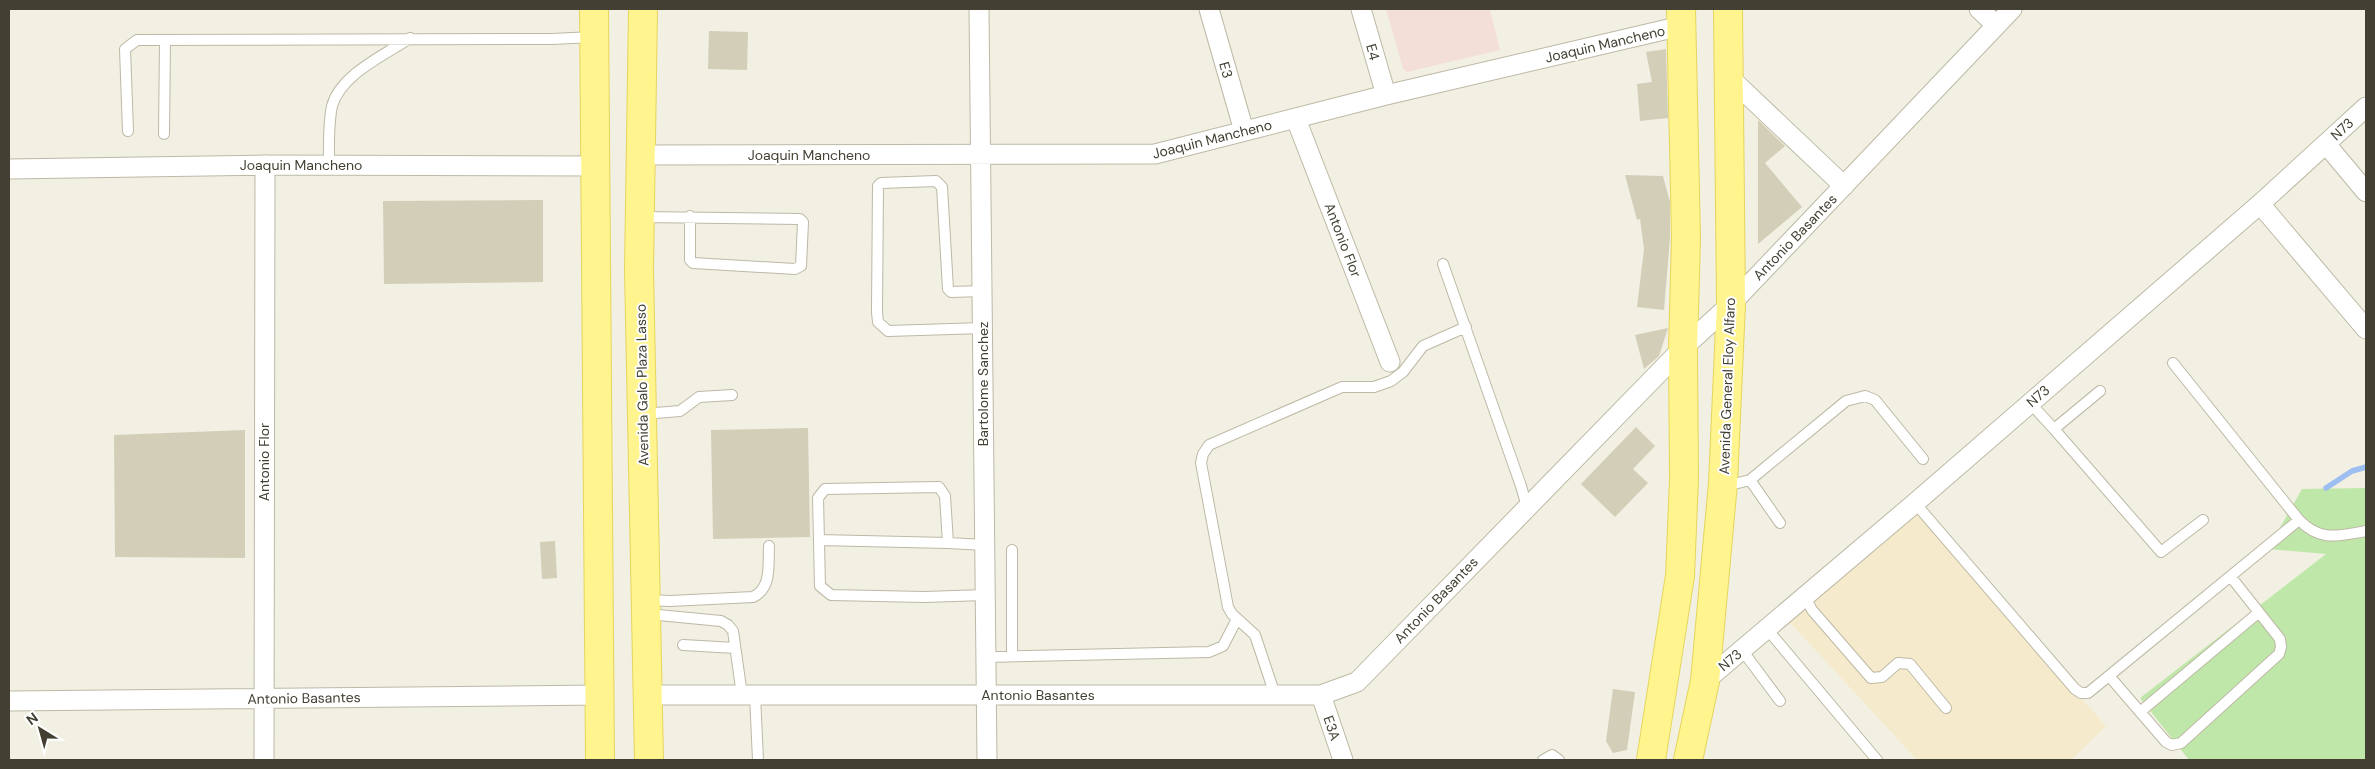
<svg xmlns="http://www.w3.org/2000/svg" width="2375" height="769" viewBox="0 0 2375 769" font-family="'DM Sans',sans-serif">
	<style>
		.commercial { fill: #f5ebcc }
		.medical { fill: #f3dfd5 }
		.green { fill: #c0e7aa }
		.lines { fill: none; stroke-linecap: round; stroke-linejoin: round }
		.stream { stroke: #9dbef1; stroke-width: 5.5 }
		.building { fill: #d3ceb8 }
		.service-casing { stroke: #bdb9a5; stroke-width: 12 }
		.minor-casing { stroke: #bdb9a5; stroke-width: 21 }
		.primary-casing { stroke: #e5d55d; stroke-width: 30 }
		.service { stroke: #fff; stroke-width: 10 }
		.minor { stroke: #fff; stroke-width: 19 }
		.primary { stroke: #fff48e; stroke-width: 28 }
		.labels { text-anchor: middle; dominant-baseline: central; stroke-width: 4; stroke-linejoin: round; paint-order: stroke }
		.street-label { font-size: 14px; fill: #434033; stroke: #fff }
	</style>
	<rect width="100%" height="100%" fill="#f2f0e2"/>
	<path class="commercial" d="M1911,506l195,220 -35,34h-154l-134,-145z"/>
	<path class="medical" d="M1386,9h104l10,41 -93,22 -4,-3z"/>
	<path class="green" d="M2366,488v272h-177l-49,-62 186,-144 -58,-5 34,-60z"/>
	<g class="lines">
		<path class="stream" d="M2326,488l26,-17 14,-4"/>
	</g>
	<path class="building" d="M709,31l39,1 -1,38 -39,-1z
		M1666,49l2,69 -28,3 -3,-37 15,-2 -6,-30z
		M1758,120l27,26 -20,17 37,44 -44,37z
		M1625,175l38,1 7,26v36l-6,72 -27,-3 7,-58 -4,-30 -3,1z
		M543,200v82l-159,2 -1,-83z
		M1668,328l-9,28 -15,13 -9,-34z
		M1636,427l19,19 -22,23 15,14 -33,34 -34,-33z
		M808,428l2,109 -97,2 -2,-109z
		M245,430v128l-130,-1 -1,-122z
		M555,541l2,37 -15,1 -2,-37z
		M1613,689l22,3 -8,58 -14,3 -7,-12z"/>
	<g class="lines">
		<g class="service-casing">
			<path id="service" d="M128,131l-3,-82 12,-9 415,-1 41,-2
				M164,134l1,-94
				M329,165c0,-19 -1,-40 3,-59 9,-32 53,-51 78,-68
				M640,217l160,2 3,3 -2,44 -6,3 -102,-6 -3,-3v-44
				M1443,264l78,222 6,21
				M983,291l-32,1 -3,-3 -6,-102 -6,-6 -55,2 -3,3 -1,126 1,10 10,9 95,-3
				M2030,403l24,26 46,-38
				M643,414l37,-3 19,-14 33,-2
				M2054,429l107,123 42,-32
				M1750,480l30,43
				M1724,483l10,1 16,-4 96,-79 19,-5 10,4 48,59
				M1915,503l160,186 6,4h7l211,-173 -126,-157
				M2299,520c22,22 38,16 67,11
				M819,540l129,3
				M985,545l-37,-2 -3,-47 -6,-9 -114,2 -7,9 2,88 11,9 93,2 61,-2
				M1012,550v106
				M1805,597l7,13 59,68 11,-1 16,-14 12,1 36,44
				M647,600l23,1 83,-4c19,-9 15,-32 16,-51
				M648,614l73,7 7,4 5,6 9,64
				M1767,629l110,131
				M683,645l52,3
				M1742,650l38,51
				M986,657l223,-5 14,-6 14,-27
				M2110,677l56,65 6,3 9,-2 98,-89 2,-7 -1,-8 -49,-62
				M755,695l3,65
				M1275,695l-20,-60 -23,-21 -4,-7 -27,-144 2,-9 6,-9 133,-58h32l17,-6 12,-9 20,-26 43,-19
				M2140,712l118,-99
				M1543,760l9,-5 7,5"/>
		</g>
		<g class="minor-casing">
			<path id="minor" d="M979,9l8,751
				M1209,9l35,122
				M1361,9l25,86
				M1979,9l17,16
				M1729,77l115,109
				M1296,119l94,243
				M2326,144l40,48
				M641,155l514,-1 231,-59 295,-69
				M9,169l256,-4 329,1
				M2260,204l106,125
				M1705,681l210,-178 345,-299 106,-97
				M648,695h673l36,-13 326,-334 48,-44 281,-295
				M1321,695l22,65
				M9,701l590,-6
				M264,760l1,-595"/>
		</g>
		<g class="primary-casing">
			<path id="primary" d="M594,9l6,751
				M643,9l-4,261 10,490
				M1651,760l29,-184 4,-97 -1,-131 3,-110 -5,-229
				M1688,760l17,-79 18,-198 8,-179 -3,-295"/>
		</g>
		<use href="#service" class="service"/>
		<use href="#minor" class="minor"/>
		<use href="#primary" class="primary"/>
	</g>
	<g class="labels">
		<g class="street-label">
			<text transform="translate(1605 44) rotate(-13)">Joaquin Mancheno</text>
			<text transform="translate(1373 52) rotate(74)">E4</text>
			<text transform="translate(1226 70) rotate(74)">E3</text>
			<text transform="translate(2342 129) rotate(-43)">N73</text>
			<text transform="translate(1212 139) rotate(-14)">Joaquin Mancheno</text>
			<text x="809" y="155">Joaquin Mancheno</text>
			<text x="301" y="165">Joaquin Mancheno</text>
			<text transform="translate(1795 237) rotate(-46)">Antonio Basantes</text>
			<text transform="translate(1343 240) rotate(69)">Antonio Flor</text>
			<text transform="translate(983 384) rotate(-90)">Bartolome Sanchez</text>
			<text transform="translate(642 385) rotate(-91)">Avenida Galo Plaza Lasso</text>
			<text transform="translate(1727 386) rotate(-88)">Avenida General Eloy Alfaro</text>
			<text transform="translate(2038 396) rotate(-41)">N73</text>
			<text transform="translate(264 462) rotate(-90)">Antonio Flor</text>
			<text transform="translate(1436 600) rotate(-46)">Antonio Basantes</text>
			<text transform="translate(1730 660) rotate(-40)">N73</text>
			<text x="1038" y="695">Antonio Basantes</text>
			<text transform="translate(304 698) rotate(-1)">Antonio Basantes</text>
			<text transform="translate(1332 728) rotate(71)">E3A</text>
		</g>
	</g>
	<rect width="2375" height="769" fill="none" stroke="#434033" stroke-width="20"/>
	<g transform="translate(40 729) rotate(323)" stroke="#ffffff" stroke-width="4" paint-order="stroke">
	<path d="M0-4L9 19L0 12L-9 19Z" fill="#434033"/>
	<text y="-8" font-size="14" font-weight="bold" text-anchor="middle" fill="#434033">N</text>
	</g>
</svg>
